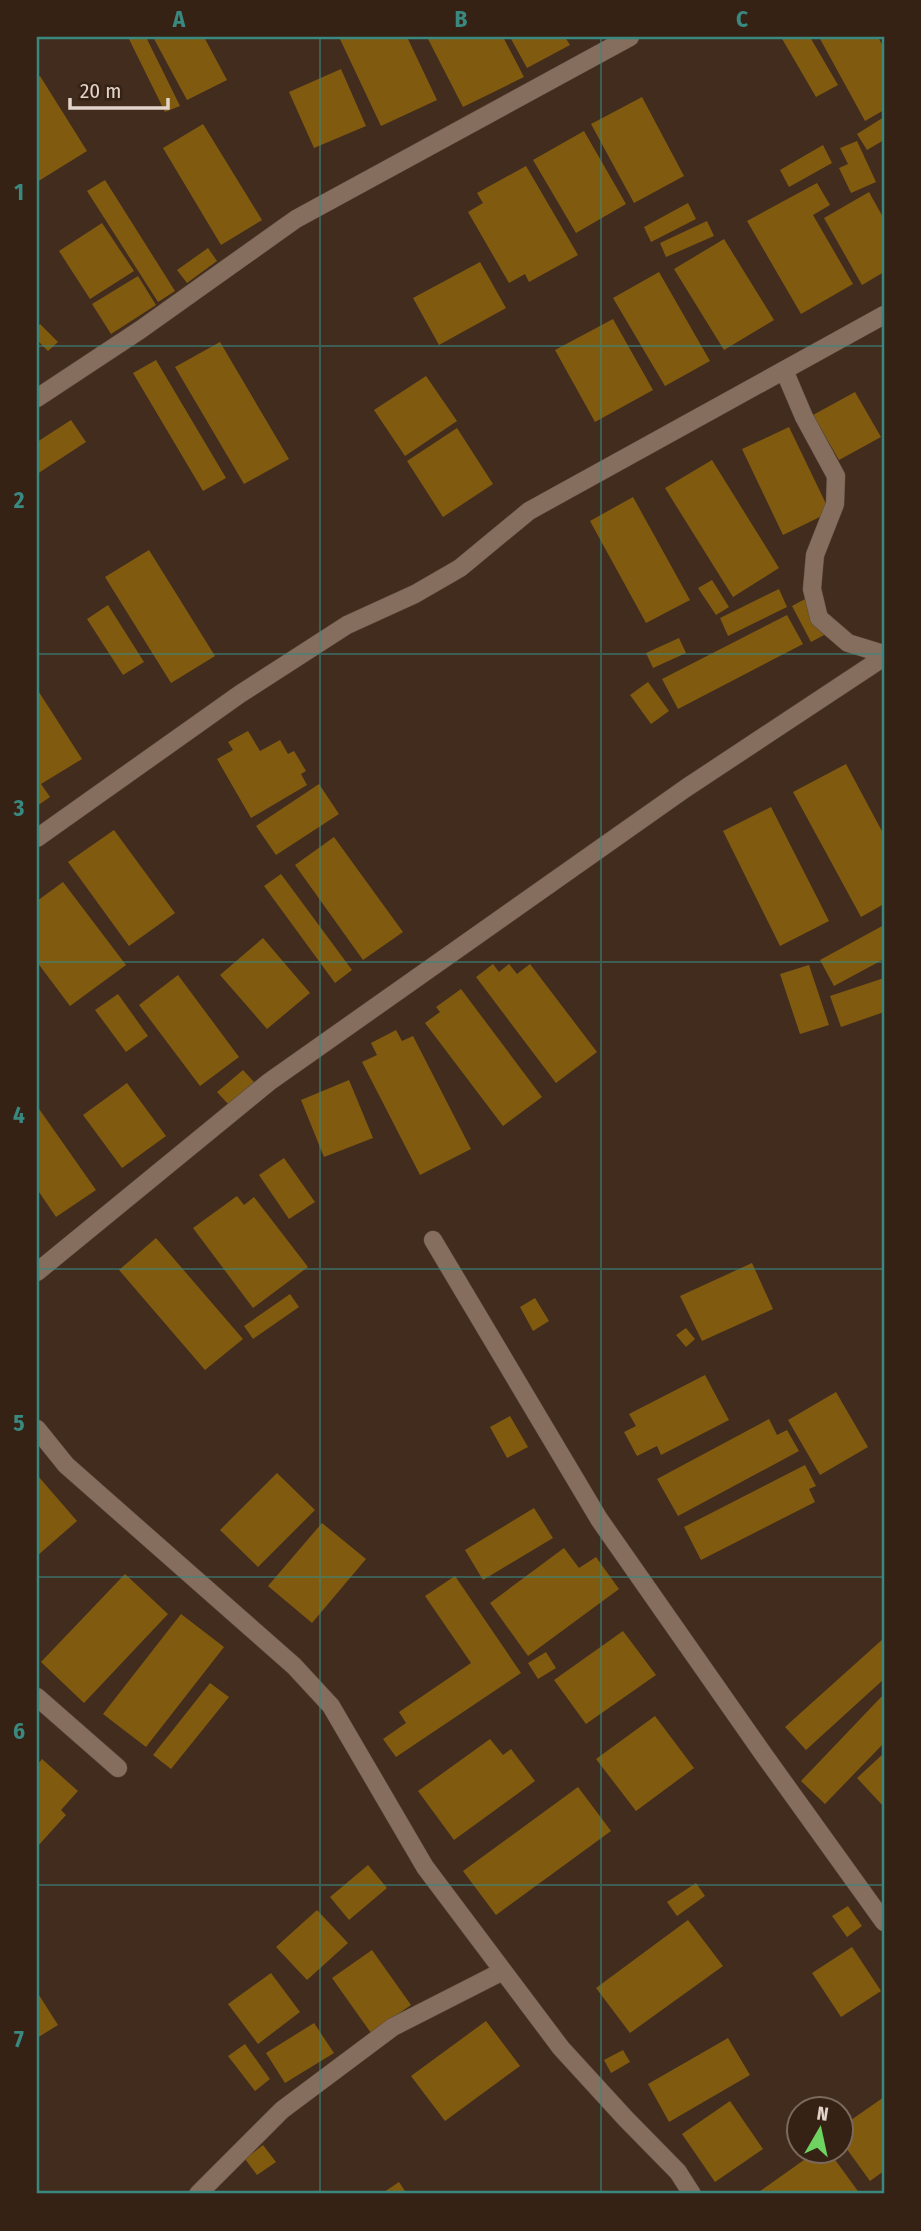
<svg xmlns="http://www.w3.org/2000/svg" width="921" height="2231" viewBox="0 0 921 2231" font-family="'Fira Sans Condensed',sans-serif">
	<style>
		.building { fill: #805b0f }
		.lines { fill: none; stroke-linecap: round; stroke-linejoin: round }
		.street-casing { stroke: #5b4a3d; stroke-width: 19 }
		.street { stroke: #866e5e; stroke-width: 18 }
		.grid { fill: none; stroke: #398981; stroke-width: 2; stroke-opacity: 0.55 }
		.neatline { fill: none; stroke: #398981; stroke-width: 2.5 }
		.grid-label { font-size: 23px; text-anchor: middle; font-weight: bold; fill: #398981 }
	</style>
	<rect width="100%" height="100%" fill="#412c1e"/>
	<path class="building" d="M128,37h18l34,69 -15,6z
		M153,37h51l23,43 -40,20z
		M339,37h68l30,63 -56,26z
		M427,37h76l21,40 -61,30z
		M510,37h55l5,8 -43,23z
		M781,37h29l28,48 -22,12z
		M819,37h59l6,11v62l-19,11z
		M341,69l25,57 -52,22 -25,-56z
		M40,76l47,75 -50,31v-104z
		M642,97l42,79 -50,27 -43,-79z
		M884,117v23l-17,10 -10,-16z
		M203,124l59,96 -41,25 -58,-97z
		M584,131l42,73 -50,29 -43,-73z
		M857,141l19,41 -25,11 -12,-25 9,-4 -8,-16z
		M823,145l9,18 -43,24 -9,-17z
		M526,166l52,89 -49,27 -4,-8 -16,9 -41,-71 15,-9 -6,-10z
		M105,180l70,111 -17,11 -71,-111z
		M817,183l13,22 -17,10 40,69 -52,30 -54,-93z
		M869,192l15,27v53l-22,13 -38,-67z
		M688,203l8,16 -45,23 -7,-15z
		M707,221l7,15 -48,21 -6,-14z
		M102,223l32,48 -44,28 -31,-48z
		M724,239l50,81 -50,30 -50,-81z
		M208,248l9,13 -30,22 -10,-13z
		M480,262l26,46 -67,37 -26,-47z
		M659,272l51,89 -45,25 -52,-88z
		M138,276l18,29 -45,29 -19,-30z
		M613,319l40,71 -58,32 -40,-72z
		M40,324l18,18 -10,9 -11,-11v-12z
		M220,342l69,117 -45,25 -69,-117z
		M156,360l70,118 -23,13 -70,-118z
		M426,376l31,45 -52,35 -31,-46z
		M855,392l26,45 -42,23 -26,-45z
		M71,420l15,22 -49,32v-32z
		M789,427l41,85 -47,23 -41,-86z
		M457,428l36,56 -50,33 -36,-56z
		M712,460l67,108 -46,29 -68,-109z
		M633,497l57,103 -44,23 -56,-102z
		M149,550l66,106 -44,27 -66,-106z
		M712,580l17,27 -13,8 -18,-27z
		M779,589l8,18 -59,29 -8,-18z
		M807,598l19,36 -15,8 -19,-36z
		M108,605l36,57 -21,13 -36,-56z
		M787,615l16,29 -125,65 -16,-30z
		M679,638l7,15 -33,15 -7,-15z
		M648,682l21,29 -18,13 -21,-29z
		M37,689l45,70 -41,25 9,13 -13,9z
		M248,731l12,20 20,-11 8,14 6,-3 12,20 -5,3 6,11 -56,33 -34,-59 16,-9 -5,-8z
		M846,764l38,71v69l-23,13 -68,-125z
		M319,784l20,30 -63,41 -20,-29z
		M771,807l58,114 -49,25 -57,-115z
		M114,830l61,83 -46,33 -61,-84z
		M334,837l69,95 -40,28 -68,-95z
		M281,874l71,96 -17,13 -71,-97z
		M63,882l63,83 -56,41 -33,-44v-61z
		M884,925v34l-50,27 -14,-26z
		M263,938l47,55 -43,36 -47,-54z
		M493,964l6,8 10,-8 8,10 13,-10 67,88 -41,31 -80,-106z
		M809,965l20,60 -29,9 -20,-60z
		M178,975l61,82 -39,29 -61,-81z
		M884,978v34l-43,15 -11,-31z
		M461,989l81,108 -39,29 -78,-103 15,-11 -4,-5z
		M118,994l30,42 -22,16 -31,-42z
		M396,1030l6,11 11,-5 58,113 -51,26 -58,-113 15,-7 -6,-12z
		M243,1070l11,12 -25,23 -12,-13z
		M349,1080l24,58 -49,19 -23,-57z
		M127,1083l39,53 -44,32 -39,-53z
		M37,1106l59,84 -40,27 -19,-28z
		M284,1158l31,44 -26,17 -30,-44z
		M237,1196l7,9 10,-8 54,70 -55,41 -60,-80z
		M156,1238l87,101 -38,31 -86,-100z
		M752,1263l21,46 -71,32 -22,-45z
		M290,1294l9,13 -46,32 -9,-13z
		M535,1298l14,23 -16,10 -13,-24z
		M686,1328l9,11 -9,8 -10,-12z
		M705,1375l24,45 -68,35 -4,-9 -20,10 -13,-24 12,-6 -7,-12z
		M836,1392l32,55 -48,28 -32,-55z
		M510,1416l18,31 -21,11 -17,-31z
		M769,1419l8,16 10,-5 12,21 -121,65 -21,-37z
		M805,1465l11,21 -7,3 6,13 -114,58 -17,-33z
		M277,1473l38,37 -57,57 -38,-37z
		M38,1476l39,45 -40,35v-79z
		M534,1508l19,30 -70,42 -18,-30z
		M322,1523l44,36 -54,64 -44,-37z
		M564,1548l15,20 17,-11 23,32 -91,67 -38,-53z
		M125,1574l43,40 -84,89 -43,-41z
		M455,1576l66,97 -125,84 -13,-18 23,-16 -7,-11 72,-49 -46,-67z
		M181,1614l43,33 -78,100 -43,-33z
		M623,1631l33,44 -70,49 -32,-44z
		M884,1638v41l-78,71 -21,-23z
		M546,1652l10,16 -18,11 -10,-16z
		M210,1683l19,14 -58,72 -18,-14z
		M884,1694v49l-59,61 -24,-23z
		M655,1716l39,52 -58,43 -40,-52z
		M490,1739l13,16 8,-6 24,32 -81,59 -36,-49z
		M884,1753v54l-27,-29z
		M42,1759l36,32 -17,19 5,5 -29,32v-82z
		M578,1787l33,44 -115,84 -33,-44z
		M368,1865l19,23 -38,32 -19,-23z
		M696,1883l9,13 -28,20 -10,-14z
		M848,1906l14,20 -15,11 -15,-21z
		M317,1910l31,33 -41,37 -31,-33z
		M688,1920l35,46 -93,67 -34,-45z
		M852,1947l29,44 -40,26 -29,-44z
		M372,1950l39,55 -40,28 -39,-55z
		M271,1973l29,39 -42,32 -30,-40z
		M37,1992l21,33 -21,13z
		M486,2021l34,45 -75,55 -34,-45z
		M314,2023l20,30 -49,30 -19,-30z
		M728,2038l22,37 -81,47 -21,-38z
		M245,2044l25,35 -15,12 -27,-35z
		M623,2050l7,12 -19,11 -7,-13z
		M884,2097v74l-14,10 -29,-40v-14z
		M730,2101l33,48 -48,33 -33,-48z
		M263,2145l13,17 -19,13 -12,-16z
		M818,2150h10l32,44h-104z
		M399,2182l8,12h-26z"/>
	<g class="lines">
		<g class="street-casing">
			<path id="street" d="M784,370l20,47 32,59 -1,28 -20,51 -3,34 7,29 29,25 36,11
				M37,398l103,-68 156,-111 334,-182
				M37,838l203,-144 107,-69 68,-31 45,-26 69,-57 355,-196
				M433,1240l166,279 165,236 120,167
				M37,1272l232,-190 417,-294 198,-131
				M37,1429l29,36 228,201 37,40 94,161 136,181 65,71 52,53 14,22
				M37,1697l81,71
				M198,2194l84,-84 111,-83 110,-56"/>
		</g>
		<use href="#street" class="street"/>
	</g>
	<path class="grid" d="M320,37v2157M601,37v2157M37,346h847M37,654h847M37,962h847M37,1269h847M37,1577h847M37,1885h847"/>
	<rect width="921" height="2231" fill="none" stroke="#362214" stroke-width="77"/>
	<g transform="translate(820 2130) rotate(9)"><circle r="33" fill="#362214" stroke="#7b695d" stroke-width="2"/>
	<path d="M0-5L12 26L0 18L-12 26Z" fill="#6ed361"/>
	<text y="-10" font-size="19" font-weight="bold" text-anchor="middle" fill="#e2d4cb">N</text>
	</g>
	<path d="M70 98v10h98v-10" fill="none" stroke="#e2d4cb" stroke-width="3.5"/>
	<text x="80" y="98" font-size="21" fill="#e2d4cb" stroke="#362214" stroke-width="5" paint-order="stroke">20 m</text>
	<rect x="38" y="38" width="845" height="2154" class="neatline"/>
	<g class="grid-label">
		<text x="179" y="27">A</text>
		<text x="461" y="27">B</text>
		<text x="742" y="27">C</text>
		<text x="19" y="200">1</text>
		<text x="19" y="508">2</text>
		<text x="19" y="816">3</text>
		<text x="19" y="1123">4</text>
		<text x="19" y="1431">5</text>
		<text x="19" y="1739">6</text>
		<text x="19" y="2047">7</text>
	</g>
</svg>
